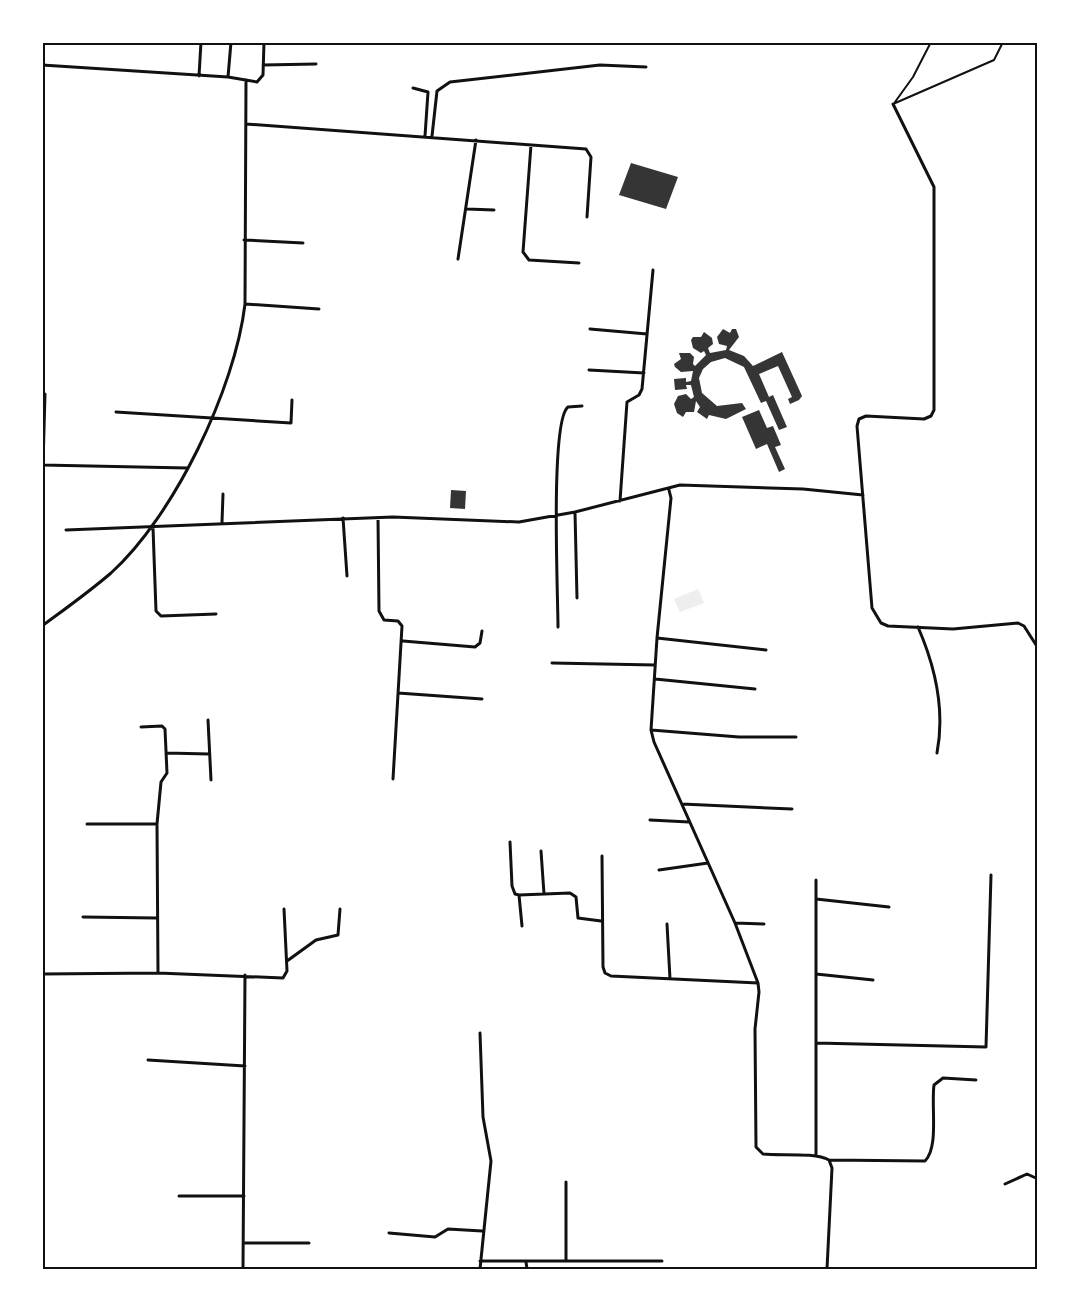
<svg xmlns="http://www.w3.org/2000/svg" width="1080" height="1311" viewBox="0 0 1080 1311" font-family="'DM Sans',sans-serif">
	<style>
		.green { fill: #eee }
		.building { fill: #353535 }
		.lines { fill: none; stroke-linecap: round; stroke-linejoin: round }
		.pedestrian { stroke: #111; stroke-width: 2 }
		.minor { stroke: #111; stroke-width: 3 }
		.neatline { fill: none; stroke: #111; stroke-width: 2 }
	</style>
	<rect width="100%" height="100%" fill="#fff"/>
	<path class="green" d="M698,589l6,14 -24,9 -6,-13z"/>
	<path class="building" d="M631,163l47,14 -12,32 -47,-14z
		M723,329l7,4 2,-4h4l3,8 -10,13 15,6 9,10 29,-14 20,44 -3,4 -9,4 -2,-5 4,-2 -14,-31 -19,8 10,23 4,-2 14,32 -8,3 -13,-29 -5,2 -17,-36 -19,-9 -14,4 -8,7 -4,9 3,15 15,13 25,-3 4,6 -20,10 -17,-4 -2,4 -10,-7 3,-5 -4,-6 -2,11h-8l-3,5 -6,-4 -3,-9 4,-8 8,-2 5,5 3,-2 -3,-12h-5l1,4 -12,1 -1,-11 12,-1v4l5,-1 2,-10 -12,1 -6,-5 -1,-3 7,-5 -2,-6h11l4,4 -1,7 2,2 11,-11 -2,-4 -3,2 -8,-5 -2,-8 2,-3h8l3,-5 8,6 1,6 -5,4 2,5 16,-3 1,-4 -8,-2 -2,-7z
		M759,410l8,18 6,-2 8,19 -6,2 10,22 -6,3 -12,-28 -11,5 -14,-32z
		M451,490l15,1 -1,18 -15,-1z"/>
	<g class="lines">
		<path class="pedestrian" d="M895,102l18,-25 18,-35
			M893,104l101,-44 9,-18"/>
		<path class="minor" d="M42,65l186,12 29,5 6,-7 1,-33
			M263,65l53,-1
			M199,76l2,-34
			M228,77l3,-35
			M413,88l15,4 -3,44
			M893,104l41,83v223l-3,6 -7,3 -58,-3 -7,3 -2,7 15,182 9,15 7,3 65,3 65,-6 6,3 14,22
			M246,124l340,25 5,8 -4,60
			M432,136l5,-45 13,-9 150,-17 46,2
			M531,145l-8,107 6,8 50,3
			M467,209l27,1
			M244,240l59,3
			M458,259l18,-119
			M245,304l74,5
			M590,329l57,5
			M589,370l55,3
			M116,412l175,11 1,-23
			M42,465l145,3
			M43,465l2,-71
			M669,490l2,8 -14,140 -6,92 3,12 81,181 23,60 1,9 -4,37 1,118 7,7c17,2 52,-2 66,6l96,1c14,-14 6,-54 9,-76l9,-7 33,2
			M620,501l7,-99 12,-7 3,-6 11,-119
			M575,512l2,86
			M343,518l4,58
			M378,518l1,93 5,9 14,1 4,5 -9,153
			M222,522l1,-28
			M153,528l3,83 5,5 55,-2
			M66,530l327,-13 126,5 56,-10 105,-27 123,4 60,6
			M42,626c23,-17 47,-34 69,-53 63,-57 124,-184 134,-269l1,-224
			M558,627c0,-32 -8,-206 10,-220l14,-1
			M918,627c17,39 27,84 19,126
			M657,638l109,12
			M403,641l72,6 5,-4 2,-12
			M552,663l103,2
			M655,679l100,10
			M398,693l84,6
			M208,720l3,60
			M141,727l21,-1 3,3 2,44 -6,9 -4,42 1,149
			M651,730l88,7h57
			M166,753l43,1
			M682,804l110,5
			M650,820l39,2
			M87,824h70
			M510,842l2,44 3,8 4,1 3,31
			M541,851l3,43
			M602,856l1,111 2,6 6,3 147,7
			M659,870l49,-7
			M519,895l51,-2 6,4 2,21 23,3
			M816,899l73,8
			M83,917l73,1
			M735,923l29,1
			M667,924l3,55
			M287,961l29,-21 22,-5 2,-26
			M42,974l116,-1 125,5 4,-7 -3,-62
			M816,974l57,6
			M816,1043l170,4 5,-172
			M148,1060l97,6
			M816,1156v-276
			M1005,1184l22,-10 11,5
			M179,1196h65
			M389,1233l46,4 13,-8 34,2
			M243,1243h66
			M480,1261h182
			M566,1261v-79
			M526,1262l1,7
			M243,1269l2,-294
			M480,1269l11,-108 -8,-44 -3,-84
			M827,1269l5,-101 -3,-8"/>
	</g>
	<rect width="1080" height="1311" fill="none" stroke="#ffffff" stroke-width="87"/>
	<rect x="44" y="44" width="992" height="1224" class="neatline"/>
</svg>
